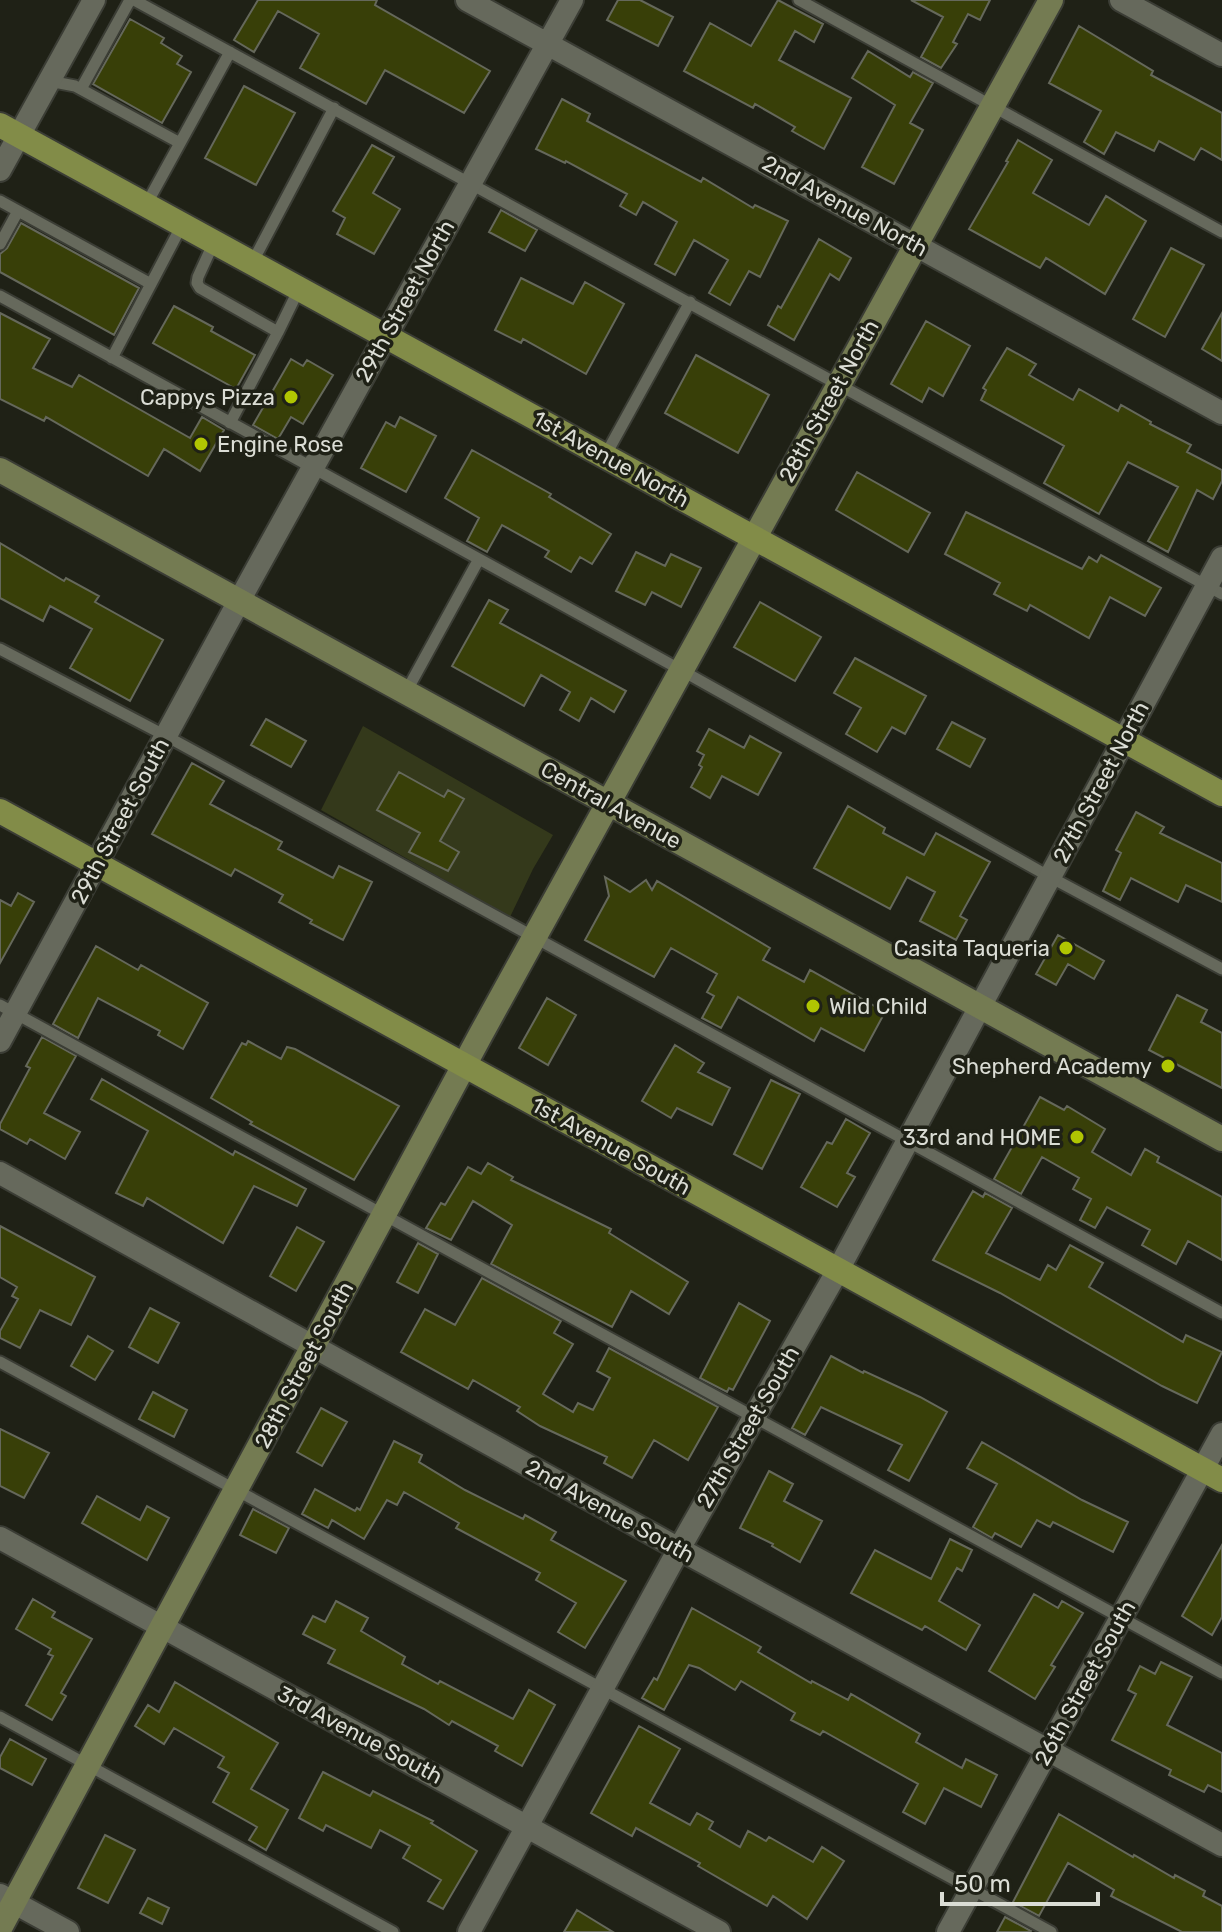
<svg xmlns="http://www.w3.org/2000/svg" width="1222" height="1932" viewBox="0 0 1222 1932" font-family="Rubik,sans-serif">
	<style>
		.green { fill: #34391b }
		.building { fill: #383f08; stroke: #65685b; stroke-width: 2 }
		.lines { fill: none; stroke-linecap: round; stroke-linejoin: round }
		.lane-casing { stroke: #3b3d35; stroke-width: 15 }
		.street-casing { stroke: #3b3d35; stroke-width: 26 }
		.secondary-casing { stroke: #3b3d35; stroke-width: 28 }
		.primary-casing { stroke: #3b3d35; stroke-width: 28 }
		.lane { stroke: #66695c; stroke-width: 11 }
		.street { stroke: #66695c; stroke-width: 22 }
		.secondary { stroke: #747b52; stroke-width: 24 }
		.primary { stroke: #828c48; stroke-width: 24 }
		.poi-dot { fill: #b0c502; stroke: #1f2116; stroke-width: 3 }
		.labels { text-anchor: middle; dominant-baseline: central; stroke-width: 7; stroke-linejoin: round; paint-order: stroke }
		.street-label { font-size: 22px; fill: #dbddd5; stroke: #1f2116 }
		.poi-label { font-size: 22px; fill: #dbddd5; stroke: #1f2116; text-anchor: end }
	</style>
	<rect width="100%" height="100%" fill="#1f2116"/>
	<path class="green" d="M363,726l190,109 -20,34 -23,48 -189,-107z"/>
	<path class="building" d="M258,0h119l-2,5 115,66 -26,42 -79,-43 -19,34 -66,-36 19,-34 -41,-23 -24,41 -20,-12z
		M618,0h22l33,17 -15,29 -51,-26z
		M778,0l45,24 -9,18 -19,-11 -16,29 72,38 -27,51 -32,-18 3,-4 -40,-23 -2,4 -69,-37 26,-48 41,23z
		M911,0h79l-10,20 -12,-6 -15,28 4,2 -16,24 -20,-11 22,-40z
		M130,19l34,19 -3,5 21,13 -5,8 14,8 -29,51 -69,-39z
		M1079,26l74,45 -2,4 71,38v47l-21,-12 -7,12 -35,-19 -5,10 -38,-19 -12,22 -20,-12 17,-31 -52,-28z
		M868,51l42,26 3,-5 20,11 -23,40 13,7 -29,54 -32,-17 33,-62 -43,-27z
		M244,86l51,27 -39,72 -51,-27z
		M562,99l28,15 -3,7 114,61 2,-4 50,30 2,-3 33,16 -28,56 -11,-6 -19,34 -21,-12 19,-33 -34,-20 -19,35 -20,-11 22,-42 -34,-20 -7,13 -16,-9 7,-12 -61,-33 -1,2 -29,-14z
		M1018,140l34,20 -19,33 56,32 17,-29 40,25 -41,73 -59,-36 -6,10 -71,-39 39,-67 -2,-1z
		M372,145l22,12 -21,36 27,16 -26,45 -37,-20 8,-16 -12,-7z
		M501,210l36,20 -12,21 -36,-19z
		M21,223l118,65 -25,47 -114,-63v-18l7,-6z
		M819,239l32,19 -12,22 -9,-6 -36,66 -26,-15 10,-19 3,2z
		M1171,248l33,17 -39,72 -32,-18z
		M521,278l52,26 12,-22 39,22 -38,70 -63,-35 -2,4 -26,-13z
		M174,306l39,21 -2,4 44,24 -19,34 -83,-46z
		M0,313l50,26 -17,29 39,19 7,-12 111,63 12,-21 22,13 -24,41 -36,-22 -16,27 -102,-59 -2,4 -44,-22z
		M1222,313v48l-20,-12z
		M926,321l44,25 -27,50 -14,-8 -7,14 -31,-18z
		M1007,348l29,16 -7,11 44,25 6,-11 39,22 3,-6 30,17 -1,2 41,21 -4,7 35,18v11l-9,18 -16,-9 -29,62 -20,-11 30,-54 -50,-25 -29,52 -55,-31 20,-37 -83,-46 5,-10 -3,-2z
		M696,355l73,40 -31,58 -73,-40z
		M291,359l12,7 4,-6 26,15 -30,49 -12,-7 -13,22 -25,-14z
		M400,417l36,19 -30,56 -45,-24 25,-46 9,5z
		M472,450l79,44 -2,3 62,37 -19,30 -12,-7 -9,15 -26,-15 4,-6 -47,-26 -15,27 -20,-11 12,-23 -34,-20z
		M857,472l73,41 -22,39 -72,-42z
		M966,512l116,57 7,-12 8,5 4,-7 60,33 -16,28 -35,-19 -21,41 -59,-33 -3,6 -33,-17 6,-11 -55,-29z
		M0,543l64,38 2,-3 33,18 -4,6 68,38 -33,61 -60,-33 22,-39 -42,-23 -7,15 -43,-23z
		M636,552l29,14 6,-12 30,14 -20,39 -29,-15 -7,13 -29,-14z
		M489,600l19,10 -8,13 126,68 -12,21 -23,-14 -12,23 -19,-11 10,-18 -29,-17 -17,31 -72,-40z
		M760,602l61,35 -26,44 -61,-34z
		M855,658l71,38 -21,38 -13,-7 -15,25 -31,-18 15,-26 -27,-15z
		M266,719l40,22 -15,26 -40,-22z
		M952,722l33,17 -15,28 -33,-18z
		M709,729l35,19 6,-12 31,17 -23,42 -36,-19 -12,22 -19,-11 11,-20 -3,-2 5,-10 -7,-4z
		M192,763l32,18 -14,23 72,38 -4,7 55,29 6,-12 33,16 -29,58 -33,-17 2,-3 -33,-18 4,-7 -48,-26 -4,7 -79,-42z
		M399,772l45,25 4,-7 16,9 -24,42 19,11 -11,19 -39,-19 11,-19 -43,-23z
		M848,806l37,22 -2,5 41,22 12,-22 54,29 -30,54 7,4 -11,20 -36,-19 15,-29 -28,-15 -17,32 -76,-41z
		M1136,812l28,15 -4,6 62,30v39l-36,-17 -8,17 -47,-24 -11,22 -17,-9 18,-38 -5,-3z
		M605,877l25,15 16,-12 6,10 5,-9 113,67 -7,12 41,22 6,-12 75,42 -21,39 -43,-23 -7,13 -76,-44 -17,31 -19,-10 12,-22 -7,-4 10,-18 -46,-26 -17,29 -69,-37 24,-44z
		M18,893l16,9 -34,61v-63l11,6z
		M1058,935l46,26 -10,18 -26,-15 -12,21 -20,-11z
		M96,946l42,24 3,-5 67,38 -25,46 -25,-14 2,-4 -62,-33 -20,40 -25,-14z
		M1177,995l30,15 -6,12 21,11v55l-73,-38z
		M547,998l29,17 -28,50 -29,-17z
		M42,1037l34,19 -32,57 36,19 -15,27 -35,-20 -3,5 -27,-15v-5l30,-56 -4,-2z
		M248,1041l33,18 6,-12 8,2 104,57 -45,74 -104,-56 2,-2 -41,-24 31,-55 4,2z
		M675,1045l29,18 -6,9 32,16 -18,37 -35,-17 -6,10 -29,-17z
		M102,1079l131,76 2,-4 71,38 -9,17 -43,-20 -31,57 -76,-45 -4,8 -27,-13 32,-62 -57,-32z
		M771,1080l29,14 -38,75 -28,-15z
		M1040,1097l24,13 3,-4 38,23 -13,23 39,23 14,-26 14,8 -2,5 65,35v63l-34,-19 -12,23 -34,-19 8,-15 -43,-23 -12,21 -15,-8 11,-21 -18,-10 6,-11 -37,-21 -21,37 -27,-15z
		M846,1119l24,14 -23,40 8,4 -18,30 -36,-20 26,-45 5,2z
		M488,1163l25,14 -2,3 100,49 -2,4 79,49 -19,32 -38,-23 -19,36 -121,-63 21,-39 -39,-24 -22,39 -25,-12 15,-25 4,2 23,-38 13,7z
		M973,1191l10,6 2,-4 27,15 -26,45 54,27 8,-15 8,5 14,-25 33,18 -14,24 94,55 3,-7 36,17 -25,51 -35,-17 -162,-93 -67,-33z
		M0,1226l95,51 -24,48 -31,-15 -20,38 -20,-10v-7l18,-32 -6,-3 5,-9 -17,-10z
		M297,1227l27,15 -28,49 -26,-15z
		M418,1243l20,11 -20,39 -21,-11z
		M482,1278l79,43 -7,12 19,11 -30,50 30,18 5,-9 15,7 17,-32 -13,-7 12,-23 109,59 -30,53 -34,-20 -22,38 -28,-15 3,-6 -67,-31 -23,-15 3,-4 -47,-27 -5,9 -67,-37 24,-43 30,16z
		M739,1303l31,18 -37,69 -4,-2 -2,4 -27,-14z
		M150,1308l29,15 -21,40 -29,-16z
		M88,1336l25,15 -18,29 -24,-14z
		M831,1356l32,17 1,-2 56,26 27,15 -38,69 -21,-11 14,-25 -81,-38 -16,28 -13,-7z
		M153,1392l34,18 -13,27 -35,-18z
		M321,1408l26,14 -25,44 -25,-14z
		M0,1429l49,24 -25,45 -24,-12z
		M394,1441l28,14 -3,7 46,28 58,29 2,-4 31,17 -5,8 75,41 -41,67 -27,-16 18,-29 -40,-23 4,-7 -84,-45 3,-5 -55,-31 -7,13 -10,-5 -23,39 -32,-19 -4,8 -26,-14 13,-25 40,22 2,-3 3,2z
		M982,1442l100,58 46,22 -15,30 -60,-30 -3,5 -13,-7 -16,27 -26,-14 -3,5 -19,-11 24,-43 -30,-16z
		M769,1471l24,13 -9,17 38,20 -22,41 -28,-16 1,-2 -33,-16z
		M97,1496l43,24 7,-14 22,12 -22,42 -65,-37z
		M253,1509l36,19 -13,25 -36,-18z
		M950,1539l22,11 -10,21 -5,-3 -18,33 41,24 -14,25 -41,-24 -3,4 -71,-37 24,-43 56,29z
		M1222,1545v72l-10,18 -30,-19z
		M1034,1594l24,14 4,-7 21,12 -32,52 4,2 -20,32 -46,-28z
		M33,1599l22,13 -3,5 40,22 -31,54 5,3 -14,24 -26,-15 27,-49 -5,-2 3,-5 -35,-20z
		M336,1601l32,17 -7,13 44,26 -3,7 36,20 2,-3 73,38 16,-29 26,15 -33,61 -27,-15 3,-5 -46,-25 -3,4 -25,-16 -96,-46 7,-13 -32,-16 10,-18 12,6z
		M692,1608l69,39 -3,5 53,31 1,-2 36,19 3,-6 69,40 -4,8 46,26 4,-9 31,16 -16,32 -37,-19 -19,36 -22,-12 15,-28 -95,-53 -3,4 -29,-15 4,-7 -54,-32 -6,9 -36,-22 -10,-3 -25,45 -22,-12 12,-20 3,2z
		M1161,1662l31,15 -25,48 55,28v39l-14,-7 -4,7 -35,-17 2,-5 -59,-30 24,-46 -8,-4 12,-24 15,8z
		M175,1682l103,61 -27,46 37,21 -22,40 -17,-10 8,-13 -44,-25 16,-29 -11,-6 6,-10 -50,-29 -10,16 -29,-18 13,-21 11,7z
		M639,1726l41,23 -30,54 40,22 7,-12 16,9 -4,7 31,18 8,-16 18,10 3,-4 44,25 9,-15 22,14 -37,58 -34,-23 -6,10 -69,-40 2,-3 -64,-35 -4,8 -41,-23z
		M10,1739l36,20 -14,26 -32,-17v-11z
		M323,1772l47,24 3,-5 60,30 -2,2 46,28 -34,58 -15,-8 13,-21 -38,-22 7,-12 -30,-16 -9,18 -45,-23 -3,6 -24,-13z
		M1059,1814l74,43 1,-2 40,23 1,-3 30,16 -2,5 19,10v26h-40l-71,-36 3,-6 -46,-27 -29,53 -26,-14z
		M105,1835l30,15 -27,53 -30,-15z
		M148,1898l21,10 -7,16 -22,-11z
		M577,1910l36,22h-49z
		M1005,1917l26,14 -1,1h-33z"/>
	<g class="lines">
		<g class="lane-casing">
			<path id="lane" d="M134,0l1088,594
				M799,0l423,232
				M49,81l26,5 105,57
				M81,89l49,-89
				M0,201l151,83
				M146,205l84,-153
				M214,242l-16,35 -1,6 3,5 78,44 21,-43
				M0,244l18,-33
				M252,263l82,-155
				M0,296l681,374 369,207 172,92
				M112,358l70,-133
				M230,423l48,-91
				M605,456l85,-154
				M0,649l166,87 1056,577
				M406,692l73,-133
				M0,1005l1222,668
				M0,1362l1051,570
				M0,1717l393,215"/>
		</g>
		<g class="street-casing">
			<path id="street" d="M467,0l755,413
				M1121,0l101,55
				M0,170l94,-170
				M0,1041l239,-440 333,-601
				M0,1173l679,376 543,296
				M0,1538l719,394
				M0,1895l68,37
				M469,1932l210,-383 159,-279 384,-712
				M948,1932l274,-498"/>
		</g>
		<g class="secondary-casing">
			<path id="secondary" d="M0,470l1222,669
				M0,1928l481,-894 570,-1034"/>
		</g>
		<g class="primary-casing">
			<path id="primary" d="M0,125l1222,669
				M0,811l1222,669"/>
		</g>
		<use href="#lane" class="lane"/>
		<use href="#street" class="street"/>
		<use href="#secondary" class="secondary"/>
		<use href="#primary" class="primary"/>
	</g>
	<g class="poi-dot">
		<circle cx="291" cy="397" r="8"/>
		<circle cx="201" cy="444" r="8"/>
		<circle cx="1066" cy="948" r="8"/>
		<circle cx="813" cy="1006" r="8"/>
		<circle cx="1168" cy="1066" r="8"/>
		<circle cx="1077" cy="1137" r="8"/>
	</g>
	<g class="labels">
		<g class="street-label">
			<text transform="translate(845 206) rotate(29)">2nd Avenue North</text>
			<text transform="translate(405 301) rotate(-61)">29th Street North</text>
			<text transform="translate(829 401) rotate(-61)">28th Street North</text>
			<text transform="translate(611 459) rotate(29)">1st Avenue North</text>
			<text transform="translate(1101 782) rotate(-62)">27th Street North</text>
			<text transform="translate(611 805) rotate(29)">Central Avenue</text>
			<text transform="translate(120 821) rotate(-62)">29th Street South</text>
			<text transform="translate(611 1146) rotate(29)">1st Avenue South</text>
			<text transform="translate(304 1365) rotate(-62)">28th Street South</text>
			<text transform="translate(748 1427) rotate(-60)">27th Street South</text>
			<text transform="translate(610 1511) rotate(29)">2nd Avenue South</text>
			<text transform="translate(1085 1683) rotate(-61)">26th Street South</text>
			<text transform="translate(360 1735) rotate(28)">3rd Avenue South</text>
		</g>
		<g class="poi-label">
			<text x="275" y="397">Cappys Pizza</text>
			<text x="217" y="444" text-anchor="start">Engine Rose</text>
			<text x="1050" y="948">Casita Taqueria</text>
			<text x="829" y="1006" text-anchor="start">Wild Child</text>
			<text x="1152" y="1066">Shepherd Academy</text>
			<text x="1061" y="1137">33rd and HOME</text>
		</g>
	</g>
	<path d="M942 1892v12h156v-12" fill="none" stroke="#dbddd5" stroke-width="4"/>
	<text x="954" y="1892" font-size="24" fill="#dbddd5" stroke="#1f2116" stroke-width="6" paint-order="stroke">50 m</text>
</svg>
